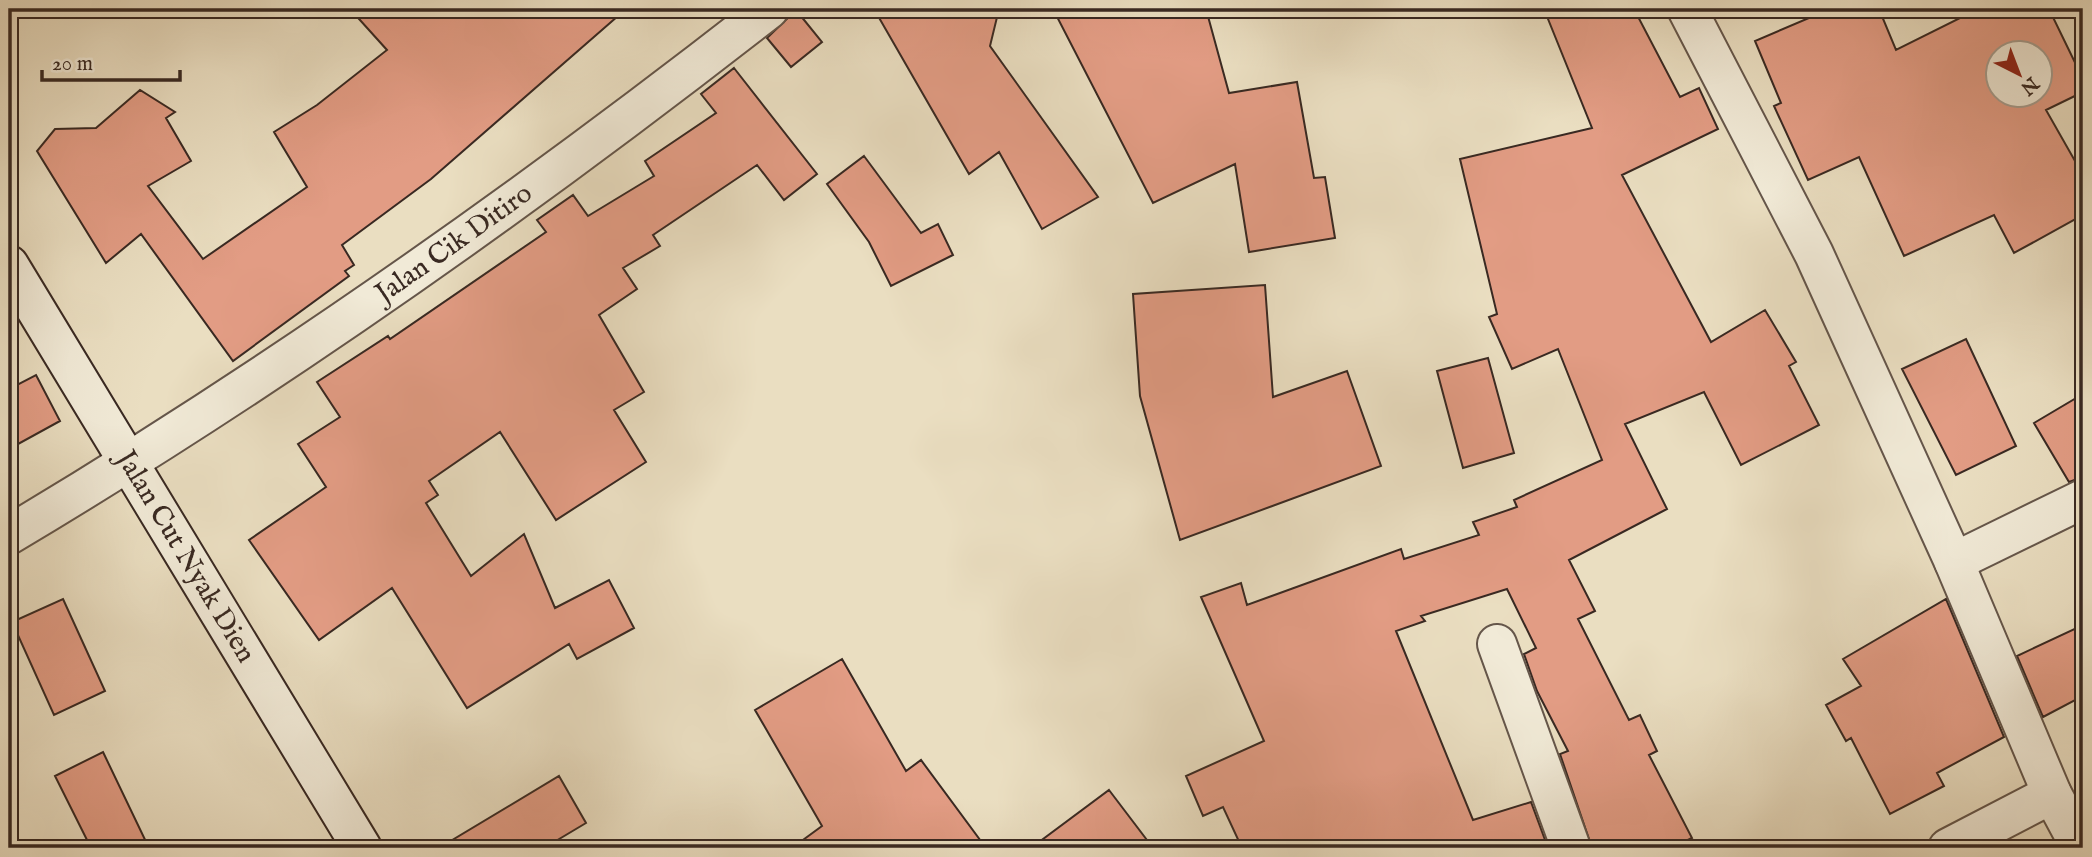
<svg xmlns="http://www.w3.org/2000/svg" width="2092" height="857" viewBox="0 0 2092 857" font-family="'IM FELL English',serif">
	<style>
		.building { fill: #e29c84; stroke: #392922; stroke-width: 2; fill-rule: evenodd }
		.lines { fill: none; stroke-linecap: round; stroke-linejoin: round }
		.street-casing { stroke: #65564a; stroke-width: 42 }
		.secondary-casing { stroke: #392922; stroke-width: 42 }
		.street { stroke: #f1ead7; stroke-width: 38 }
		.secondary { stroke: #f1ead7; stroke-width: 38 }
		.labels { text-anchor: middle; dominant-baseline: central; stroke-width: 7; stroke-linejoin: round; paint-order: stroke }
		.street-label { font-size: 28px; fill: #392922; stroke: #f1ead7 }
	</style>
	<rect width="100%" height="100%" fill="#eadec1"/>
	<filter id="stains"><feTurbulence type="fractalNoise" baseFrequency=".00286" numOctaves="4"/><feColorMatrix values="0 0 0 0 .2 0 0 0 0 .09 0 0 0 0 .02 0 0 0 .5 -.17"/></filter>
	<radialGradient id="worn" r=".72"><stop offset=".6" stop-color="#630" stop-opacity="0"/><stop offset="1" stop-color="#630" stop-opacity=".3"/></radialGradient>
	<path class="building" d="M350,9h276l-195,170 -89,66 12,20 -9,6 4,5 -116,85 -92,-127 -35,29 -69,-112 18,-22 41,-1 44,-38 35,22 -9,6 25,43 -43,25 55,73 104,-72 -33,-55 43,-27 70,-55z
		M874,9h125l-9,37 108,151 -56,32 -43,-77 -30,22z
		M1053,9h153l23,84 68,-11 17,96 11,-1 10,61 -86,14 -14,-88 -82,39z
		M1544,9h90l46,88 19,-9 19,41 -96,46 89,167 54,-32 31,52 -7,4 30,59 -78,40 -37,-73 -79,32 42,85 -98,51 26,51 -17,8 51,101 11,-5 17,36 -8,4 43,83 -21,10h-79l-32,-94 8,-3 -31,-60 -13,-37 12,-6 -29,-59 -86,27 4,5 -29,10 77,189 58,-18 17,46h-306l-19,-41 -20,9 -17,-40 78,-35 -63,-144 40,-14 6,22 154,-56 3,10 75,-24 -6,-13 44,-15 -3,-7 88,-40 -44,-111 -46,20 -23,-52 8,-3 -37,-155 132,-31z
		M1830,9h49l17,41 82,-41h71l34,70v13l-37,18 37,65v40l-69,38 -20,-38 -90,41 -45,-99 -51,23 -34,-74 7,-3 -26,-62zM1998,52h42v42h-42z
		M796,10l26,32 -31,25 -24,-29z
		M734,68l83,106 -33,26 -27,-35 -104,70 7,11 -37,22 14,21 -38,26 45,77 -30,18 32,52 -90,58 -56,-88 -71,49 9,14 -12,8 45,73 53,-42 31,74 54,-28 25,48 -57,31 -8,-15 -102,64 -75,-120 -73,52 -70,-100 77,-53 -28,-43 42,-27 -23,-35 71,-46 2,3 156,-107 -9,-12 36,-25 15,21 66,-40 -9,-15 71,-48 -15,-19z
		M864,156l57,77 17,-9 15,31 -62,31 -22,-44 -42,-58z
		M1265,285l8,112 74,-26 34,95 -201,74 -40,-144 -7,-102z
		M1966,339l50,107 -60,29 -54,-106z
		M1488,358l26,95 -51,15 -26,-97z
		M36,375l24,46 -51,28v-60z
		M2083,394v83l-14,5 -35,-59z
		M63,599l42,92 -51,24 -42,-93z
		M1946,599l58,138 -67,36 7,13 -54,28 -39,-76 -5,3 -20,-36 35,-19 -18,-27z
		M2083,625v71l-40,21 -26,-61z
		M842,659l64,112 15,-11 65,88h-194l30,-22 -67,-116z
		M103,752l46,96h-58l-36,-72z
		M559,776l27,47 -42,25h-105z
		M1109,790l44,58h-122z"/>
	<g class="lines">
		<g class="street-casing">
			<g id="street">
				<path d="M1687,9l127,245 140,308 98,232 29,54"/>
				<path id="s1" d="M9,535c265,-158 517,-336 760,-526"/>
				<path d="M1954,562l129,-63"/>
				<path d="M1497,644l74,204"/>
				<path d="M1948,848l104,-54"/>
			</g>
		</g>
		<g class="secondary-casing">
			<g id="secondary">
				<path id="s2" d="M9,265l353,583"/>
			</g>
		</g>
		<use href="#street" class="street"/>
		<use href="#secondary" class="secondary"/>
	</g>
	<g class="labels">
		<g class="street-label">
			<text stroke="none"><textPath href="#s1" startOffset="532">Jalan Cik Ditiro</textPath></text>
			<text stroke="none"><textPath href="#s2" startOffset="341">Jalan Cut Nyak Dien</textPath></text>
		</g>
	</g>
	<rect width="2092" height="857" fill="none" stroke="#eadec1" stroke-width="35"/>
	<rect x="10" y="10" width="2071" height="836" fill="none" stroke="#392922" stroke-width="3.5"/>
	<rect x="18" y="18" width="2057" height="822" fill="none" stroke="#392922" stroke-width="2"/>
	<g transform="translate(2019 74) rotate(138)"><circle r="33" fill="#f1ead7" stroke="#a79d8f" stroke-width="2"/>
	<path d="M0-5L12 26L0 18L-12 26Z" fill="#8f2418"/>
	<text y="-10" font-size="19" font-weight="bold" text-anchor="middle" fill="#392922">N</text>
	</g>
	<path d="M42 70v10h138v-10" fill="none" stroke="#392922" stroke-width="3.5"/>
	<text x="52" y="70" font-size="21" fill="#392922" stroke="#f1ead7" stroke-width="5" paint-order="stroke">20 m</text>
	<rect width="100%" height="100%" filter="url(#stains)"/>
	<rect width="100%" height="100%" fill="url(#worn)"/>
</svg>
